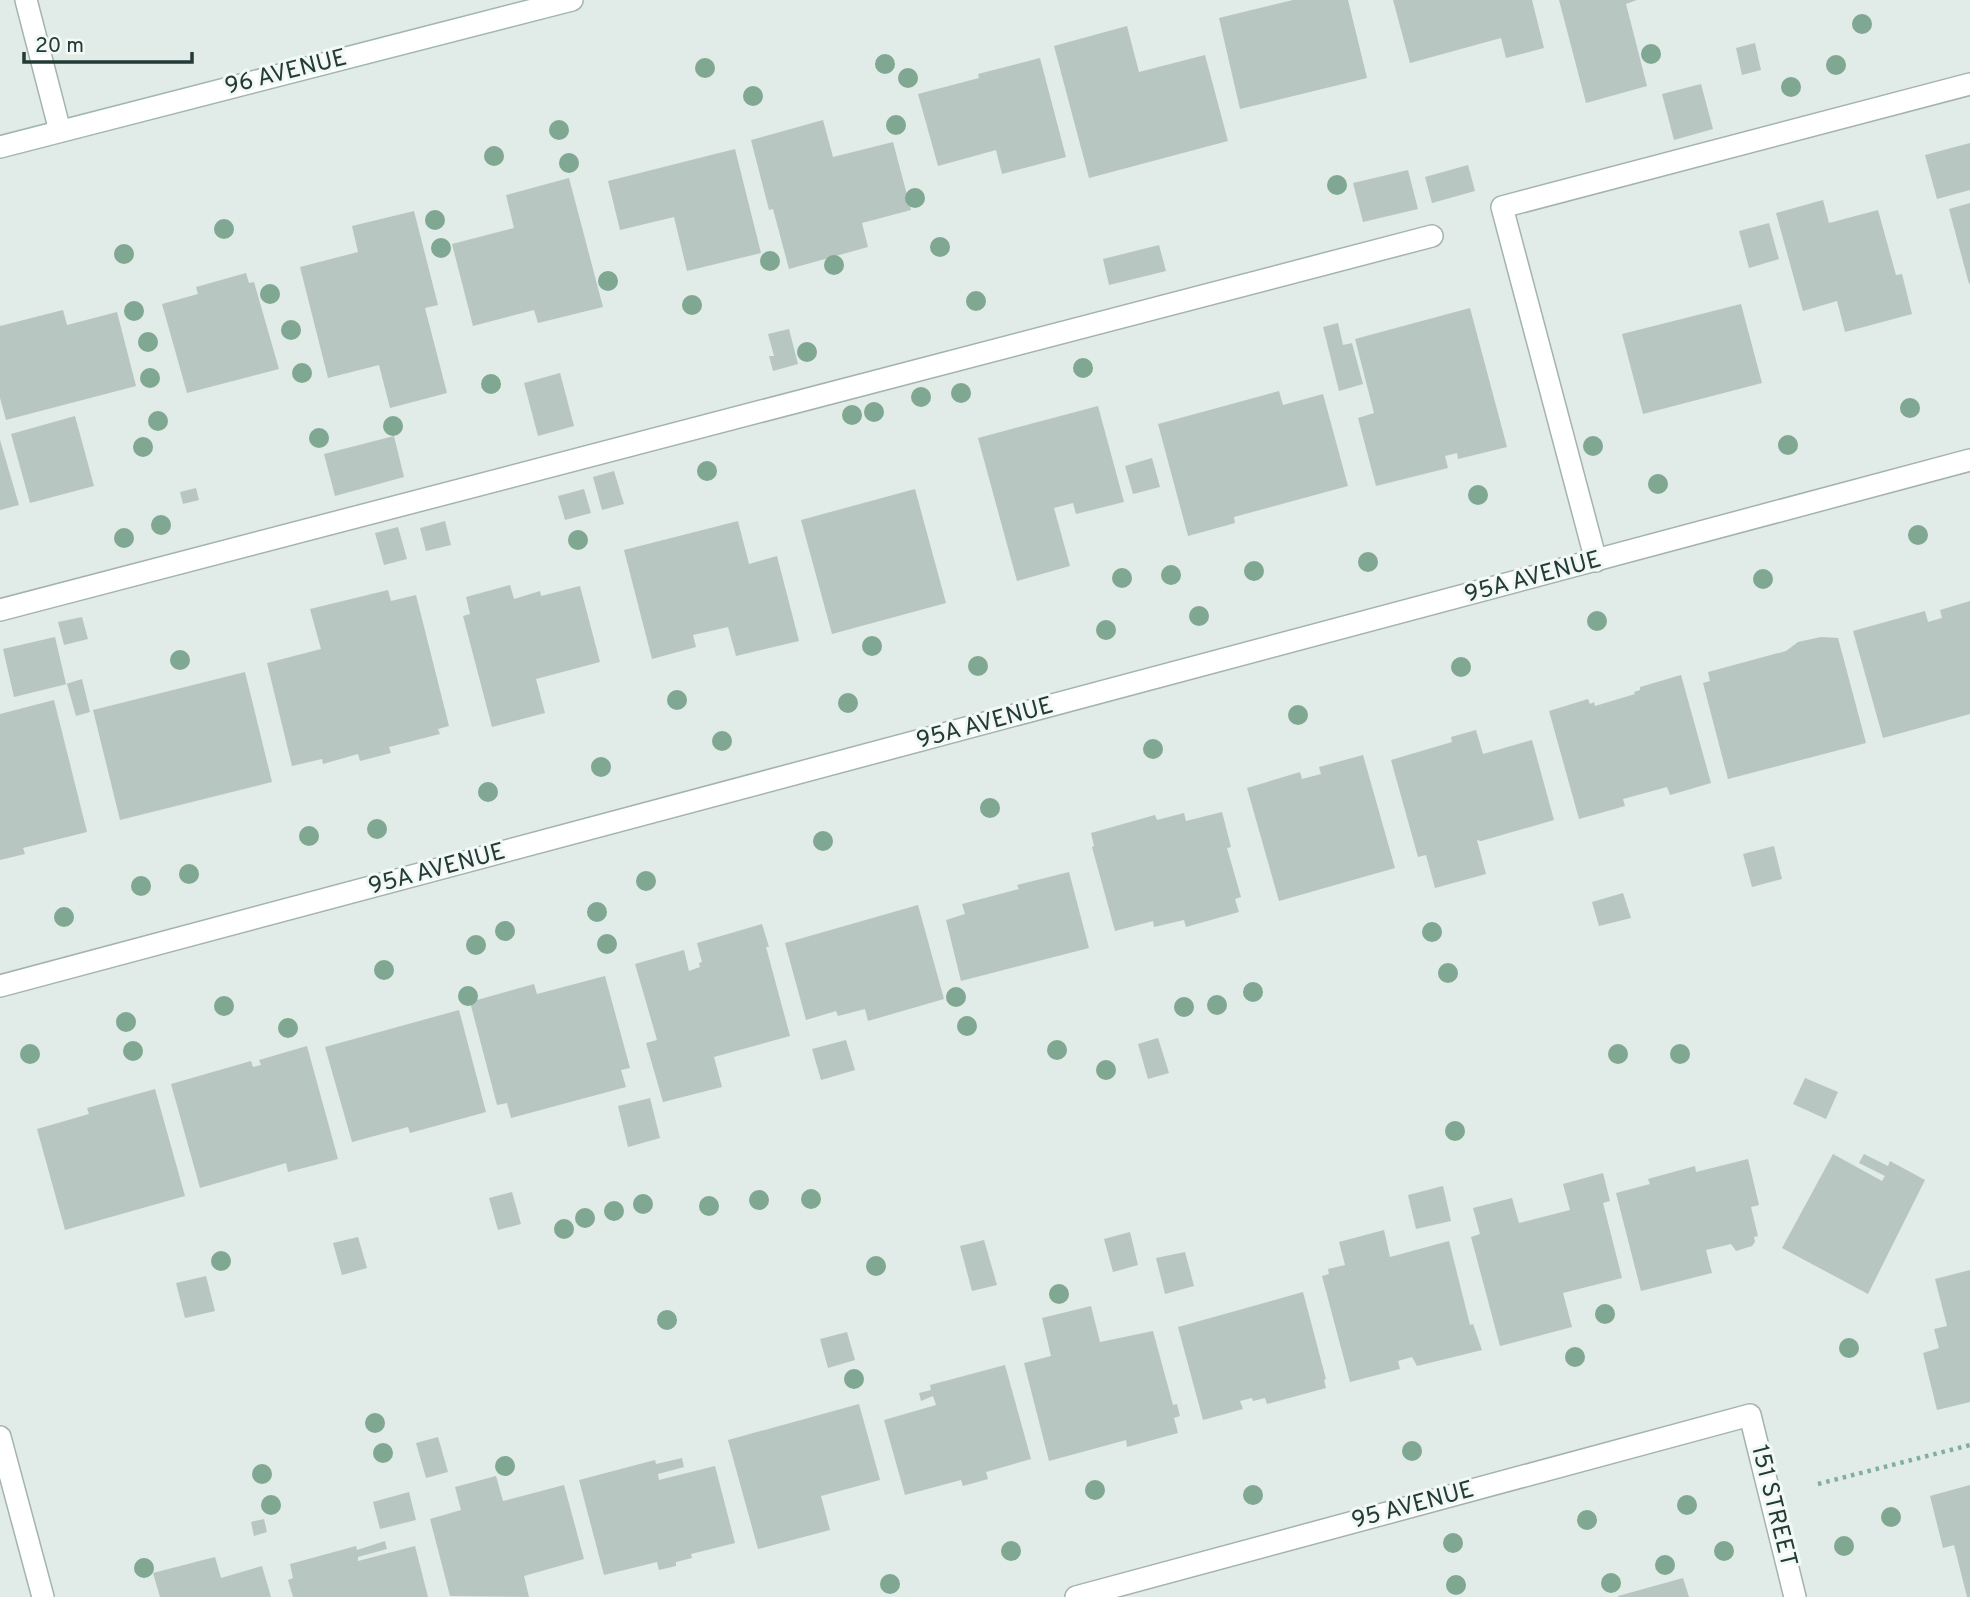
<svg xmlns="http://www.w3.org/2000/svg" width="1970" height="1597" viewBox="0 0 1970 1597" font-family="Overpass,sans-serif">
	<style>
		.building { fill: #b7c6c0 }
		.lines { fill: none; stroke-linecap: round; stroke-linejoin: round }
		.service-casing { stroke: #a4b3ae; stroke-width: 24 }
		.minor-casing { stroke: #a4b3ae; stroke-width: 24 }
		.secondary-casing { stroke: #a1b6b0; stroke-width: 24 }
		.path { stroke: #84ada2; stroke-width: 4.5; stroke-dasharray: 3.5 5; stroke-linecap: butt }
		.service { stroke: #fff; stroke-width: 21 }
		.minor { stroke: #fff; stroke-width: 21 }
		.secondary { stroke: #fff; stroke-width: 21 }
		.tree { fill: #7fa791 }
		.labels { text-anchor: middle; dominant-baseline: central; stroke-width: 6; stroke-linejoin: round; paint-order: stroke }
		.street-label { font-size: 24px; fill: #233b36; stroke: #f2f8f5 }
	</style>
	<rect width="100%" height="100%" fill="#e1ebe7"/>
	<path class="building" d="M1293,0h55l19,78 -127,31 -21,-91z
		M1393,0h139l12,48 -38,10 -5,-20 -91,25z
		M1559,0h78l-11,4 21,82 -61,17z
		M1127,26l12,46 66,-17 23,86 -139,37 -35,-132z
		M1755,43l6,27 -19,5 -6,-27z
		M1040,58l26,99 -64,17 -6,-24 -58,16 -20,-72 61,-16 -1,-4z
		M1701,84l12,45 -39,11 -12,-46z
		M823,120l10,37 60,-15 18,68 -49,13 6,24 -79,22 -16,-60 -4,1 -18,-70z
		M1970,143v47l-33,9 -12,-44z
		M735,149l26,104 -74,18 -13,-54 -54,13 -12,-49z
		M1468,165l7,26 -43,12 -7,-26z
		M1408,170l10,39 -55,13 -10,-39z
		M569,178l34,129 -65,16 -4,-13 -61,16 -21,-82 62,-16 -8,-33z
		M1823,200l6,23 49,-13 18,65 6,-1 10,40 -67,18 -8,-31 -34,10 -27,-98z
		M1970,203v80l-1,1 -20,-75z
		M414,211l24,94 -13,3 22,85 -57,15 -11,-43 -51,13 -28,-111 58,-15 -6,-26z
		M1769,223l10,36 -30,9 -10,-37z
		M1159,245l7,26 -57,14 -6,-26z
		M246,273l3,10 5,-1 25,87 -92,24 -25,-89 36,-10 -2,-7z
		M1741,304l21,79 -119,31 -21,-80z
		M1470,308l37,139 -49,12 -1,-6 -12,3 3,12 -72,18 -18,-68 16,-5 -19,-74z
		M63,310l4,15 50,-13 19,74 -130,34 -6,-22v-72z
		M1338,323l5,22 9,-2 11,41 -24,7 -16,-64z
		M789,329l9,35 -25,7 -4,-15h5l-6,-22z
		M560,373l14,53 -36,10 -14,-53z
		M1279,391l4,14 40,-11 25,92 -114,31 1,6 -47,13 -30,-112z
		M1098,406l26,96 -48,12 -3,-11 -19,5 16,58 -53,15 -39,-143z
		M75,416l19,70 -64,17 -19,-69z
		M394,436l10,41 -69,19 -11,-42z
		M0,440l19,65 -19,5z
		M1152,458l8,29 -27,7 -8,-28z
		M614,471l10,33 -22,6 -9,-33z
		M196,488l3,12 -16,4 -3,-12z
		M584,489l7,24 -26,7 -7,-24z
		M915,489l31,114 -114,31 -31,-114z
		M445,521l6,24 -25,6 -6,-23z
		M738,521l11,43 28,-8 22,85 -63,15 -8,-29 -35,8 3,12 -44,12 -28,-109z
		M398,527l9,32 -23,6 -9,-32z
		M510,585l4,14 26,-8 1,5 39,-10 20,76 -64,17 9,34 -53,14 -29,-111 7,-2 -4,-17z
		M388,590l3,11 25,-6 33,131 -11,3 2,5 -51,13 2,6 -31,8 -2,-7 -35,10 -1,-5 -30,7 -25,-103 54,-14 -11,-40z
		M1970,601v113l-87,24 -30,-107 72,-20 3,11 14,-4 -2,-8z
		M82,617l6,22 -24,6 -6,-23z
		M55,637l11,47 16,-5 8,33 -14,4 -9,-32 -53,13 -11,-48z
		M1821,637l17,1 28,105 -138,36 -25,-96 7,-2 -2,-9 78,-21 12,-9z
		M245,672l27,110 -152,38 -27,-110z
		M1681,675l30,108 -41,12 -3,-8 -44,12 2,7 -46,13 -30,-108 39,-12 2,5 4,-2 1,4 40,-12 -1,-2 6,-2v-3z
		M54,700l33,132 -64,16 2,6 -25,6v-146z
		M1476,730l7,24 49,-14 22,80 -73,21 -4,-1 9,34 -51,14 -9,-33 -8,2 -27,-97 61,-18 -1,-5z
		M1363,755l32,113 -116,33 -32,-113 53,-16 2,7 19,-5 -2,-7z
		M1222,812l9,35 -4,1 14,49 -6,2 4,13 -53,15 -2,-7 -30,7 -1,-6 -38,10 -23,-84 2,-1 -3,-13 64,-18 2,5 27,-7 2,8z
		M1774,846l8,33 -30,8 -9,-33z
		M1069,872l20,76 -128,33 -15,-61 19,-6 -3,-10 57,-15 -2,-4z
		M1623,893l8,25 -32,8 -7,-24z
		M918,905l26,94 -76,22 -3,-12 -27,7 -2,-5 -30,9 -21,-77z
		M762,924l7,23h-3l24,89 -76,21 8,30 -59,15 -17,-59 11,-3 -22,-76 49,-14 5,21 11,-4 -1,-4 3,-1 -5,-19z
		M605,976l25,92 -9,2 5,17 -115,31 -4,-15 -10,2 -27,-103 64,-18 3,10z
		M459,1010l27,102 -76,21 -2,-6 -56,15 -27,-95z
		M1158,1038l11,35 -21,6 -10,-35z
		M846,1040l9,30 -34,10 -9,-31z
		M307,1046l31,113 -50,13 -2,-9 -86,25 -29,-104 80,-23 2,6 8,-2 -2,-5z
		M1805,1078l33,14 -12,27 -33,-15z
		M155,1089l30,107 -120,34 -28,-101 52,-15 -2,-6z
		M650,1098l10,40 -32,9 -10,-41z
		M1833,1154l49,27 3,-5 -26,-13 5,-9 24,12 2,-5 35,19 -57,114 -86,-46z
		M1748,1159l11,46 -8,2 7,29 -4,1 1,5 -3,4 -16,5 -5,-7 -25,6 6,23 -71,18 -25,-98 34,-9 -2,-5 47,-13 1,6z
		M1603,1173l7,28 -7,2 19,75 -59,15 9,34 -72,19 -29,-109 9,-3 -7,-26 39,-10 7,25 51,-13 -7,-26z
		M1443,1186l8,35 -35,8 -8,-34z
		M512,1192l9,32 -23,6 -9,-32z
		M1384,1230l6,27 59,-16 21,84 3,-1 9,26 -65,16 -5,-9 -14,4 2,8 -50,13 -28,-106 7,-2 -1,-5 17,-4 -6,-23z
		M1130,1232l8,33 -25,7 -9,-33z
		M358,1237l9,31 -25,7 -9,-32z
		M984,1240l13,45 -25,6 -12,-45z
		M1185,1252l9,34 -29,8 -9,-36z
		M1970,1270v132l-33,8 -14,-57 16,-5 -5,-19 13,-3 -12,-47z
		M206,1276l9,35 -30,7 -9,-35z
		M1303,1292l23,87 -2,1 2,8 -59,16 -2,-6 -12,3 -1,-3 -12,3 3,8 -40,11 -25,-93z
		M1091,1306l9,36 53,-11 20,74 4,-1 3,12 -6,2 4,15 -51,14 -1,-7 -77,21 -25,-98 27,-7 -9,-38z
		M847,1332l8,28 -27,8 -8,-29z
		M1005,1365l26,94 -45,13 2,7 -25,7 -2,-6 -56,15 -21,-75 52,-15 -3,-9 -12,5 -2,-8 12,-3 -1,-5z
		M859,1404l21,76 -59,16 9,34 -72,19 -30,-109z
		M438,1437l10,35 -22,6 -10,-35z
		M682,1458l2,9 -26,7 1,6 56,-14 20,77 -44,11 1,4 -16,4v4l-17,4 -2,-8 -53,13 -25,-95 76,-20 1,4z
		M496,1476l7,25 61,-16 20,74 -60,17 5,21 -79,-1 -20,-77 31,-9 -6,-23z
		M1970,1485v112h-3l-13,-52 -11,3 -13,-52z
		M409,1492l7,28 -36,9 -7,-27z
		M264,1519l3,13 -13,4 -3,-14z
		M385,1541l2,8 -29,8v4l57,-15 13,51h-135l-5,-17 5,-2 -3,-14 66,-18 1,4z
		M215,1557l6,21 41,-12 9,31h-111l-7,-24z
		M1683,1578l6,19h-71v-1z"/>
	<g class="lines">
		<g class="service-casing">
			<path id="service" d="M26,0l34,131
				M1596,561l-94,-354 468,-123
				M0,610l1432,-374"/>
		</g>
		<g class="minor-casing">
			<path id="minor" d="M0,986l1970,-526
				M0,1437l43,160
				M1076,1597l674,-182 45,182"/>
		</g>
		<g class="secondary-casing">
			<path id="secondary" d="M0,147l572,-147"/>
		</g>
		<path class="path" d="M1818,1484l152,-39"/>
		<use href="#service" class="service"/>
		<use href="#minor" class="minor"/>
		<use href="#secondary" class="secondary"/>
	</g>
	<g class="tree">
		<circle cx="1862" cy="24" r="10"/>
		<circle cx="1651" cy="54" r="10"/>
		<circle cx="885" cy="64" r="10"/>
		<circle cx="1836" cy="65" r="10"/>
		<circle cx="705" cy="68" r="10"/>
		<circle cx="908" cy="78" r="10"/>
		<circle cx="1791" cy="87" r="10"/>
		<circle cx="753" cy="96" r="10"/>
		<circle cx="896" cy="125" r="10"/>
		<circle cx="559" cy="130" r="10"/>
		<circle cx="494" cy="156" r="10"/>
		<circle cx="569" cy="163" r="10"/>
		<circle cx="1337" cy="185" r="10"/>
		<circle cx="915" cy="198" r="10"/>
		<circle cx="435" cy="220" r="10"/>
		<circle cx="224" cy="229" r="10"/>
		<circle cx="940" cy="247" r="10"/>
		<circle cx="441" cy="248" r="10"/>
		<circle cx="124" cy="254" r="10"/>
		<circle cx="770" cy="261" r="10"/>
		<circle cx="834" cy="265" r="10"/>
		<circle cx="608" cy="281" r="10"/>
		<circle cx="270" cy="294" r="10"/>
		<circle cx="976" cy="301" r="10"/>
		<circle cx="692" cy="305" r="10"/>
		<circle cx="134" cy="311" r="10"/>
		<circle cx="291" cy="330" r="10"/>
		<circle cx="148" cy="342" r="10"/>
		<circle cx="807" cy="352" r="10"/>
		<circle cx="1083" cy="368" r="10"/>
		<circle cx="302" cy="373" r="10"/>
		<circle cx="150" cy="378" r="10"/>
		<circle cx="491" cy="384" r="10"/>
		<circle cx="961" cy="393" r="10"/>
		<circle cx="921" cy="397" r="10"/>
		<circle cx="1910" cy="408" r="10"/>
		<circle cx="874" cy="412" r="10"/>
		<circle cx="852" cy="415" r="10"/>
		<circle cx="158" cy="421" r="10"/>
		<circle cx="393" cy="426" r="10"/>
		<circle cx="319" cy="438" r="10"/>
		<circle cx="1788" cy="445" r="10"/>
		<circle cx="1593" cy="446" r="10"/>
		<circle cx="143" cy="447" r="10"/>
		<circle cx="707" cy="471" r="10"/>
		<circle cx="1658" cy="484" r="10"/>
		<circle cx="1478" cy="495" r="10"/>
		<circle cx="161" cy="525" r="10"/>
		<circle cx="1918" cy="535" r="10"/>
		<circle cx="124" cy="538" r="10"/>
		<circle cx="578" cy="540" r="10"/>
		<circle cx="1368" cy="562" r="10"/>
		<circle cx="1254" cy="571" r="10"/>
		<circle cx="1171" cy="575" r="10"/>
		<circle cx="1122" cy="578" r="10"/>
		<circle cx="1763" cy="579" r="10"/>
		<circle cx="1199" cy="616" r="10"/>
		<circle cx="1597" cy="621" r="10"/>
		<circle cx="1106" cy="630" r="10"/>
		<circle cx="872" cy="646" r="10"/>
		<circle cx="180" cy="660" r="10"/>
		<circle cx="978" cy="666" r="10"/>
		<circle cx="1461" cy="667" r="10"/>
		<circle cx="677" cy="700" r="10"/>
		<circle cx="848" cy="703" r="10"/>
		<circle cx="1298" cy="715" r="10"/>
		<circle cx="722" cy="741" r="10"/>
		<circle cx="1153" cy="749" r="10"/>
		<circle cx="601" cy="767" r="10"/>
		<circle cx="488" cy="792" r="10"/>
		<circle cx="990" cy="808" r="10"/>
		<circle cx="377" cy="829" r="10"/>
		<circle cx="309" cy="836" r="10"/>
		<circle cx="823" cy="841" r="10"/>
		<circle cx="189" cy="874" r="10"/>
		<circle cx="646" cy="881" r="10"/>
		<circle cx="141" cy="886" r="10"/>
		<circle cx="597" cy="912" r="10"/>
		<circle cx="64" cy="917" r="10"/>
		<circle cx="505" cy="931" r="10"/>
		<circle cx="1432" cy="932" r="10"/>
		<circle cx="607" cy="944" r="10"/>
		<circle cx="476" cy="945" r="10"/>
		<circle cx="384" cy="970" r="10"/>
		<circle cx="1448" cy="973" r="10"/>
		<circle cx="1253" cy="992" r="10"/>
		<circle cx="468" cy="996" r="10"/>
		<circle cx="956" cy="997" r="10"/>
		<circle cx="1217" cy="1005" r="10"/>
		<circle cx="224" cy="1006" r="10"/>
		<circle cx="1184" cy="1007" r="10"/>
		<circle cx="126" cy="1022" r="10"/>
		<circle cx="967" cy="1026" r="10"/>
		<circle cx="288" cy="1028" r="10"/>
		<circle cx="1057" cy="1050" r="10"/>
		<circle cx="133" cy="1051" r="10"/>
		<circle cx="30" cy="1054" r="10"/>
		<circle cx="1618" cy="1054" r="10"/>
		<circle cx="1680" cy="1054" r="10"/>
		<circle cx="1106" cy="1070" r="10"/>
		<circle cx="1455" cy="1131" r="10"/>
		<circle cx="811" cy="1199" r="10"/>
		<circle cx="759" cy="1200" r="10"/>
		<circle cx="643" cy="1204" r="10"/>
		<circle cx="709" cy="1206" r="10"/>
		<circle cx="614" cy="1211" r="10"/>
		<circle cx="585" cy="1218" r="10"/>
		<circle cx="564" cy="1229" r="10"/>
		<circle cx="221" cy="1261" r="10"/>
		<circle cx="876" cy="1266" r="10"/>
		<circle cx="1059" cy="1294" r="10"/>
		<circle cx="1605" cy="1314" r="10"/>
		<circle cx="667" cy="1320" r="10"/>
		<circle cx="1849" cy="1348" r="10"/>
		<circle cx="1575" cy="1357" r="10"/>
		<circle cx="854" cy="1379" r="10"/>
		<circle cx="375" cy="1423" r="10"/>
		<circle cx="1412" cy="1451" r="10"/>
		<circle cx="383" cy="1453" r="10"/>
		<circle cx="505" cy="1466" r="10"/>
		<circle cx="262" cy="1474" r="10"/>
		<circle cx="1095" cy="1490" r="10"/>
		<circle cx="1253" cy="1495" r="10"/>
		<circle cx="271" cy="1505" r="10"/>
		<circle cx="1687" cy="1505" r="10"/>
		<circle cx="1891" cy="1517" r="10"/>
		<circle cx="1587" cy="1520" r="10"/>
		<circle cx="1453" cy="1543" r="10"/>
		<circle cx="1844" cy="1546" r="10"/>
		<circle cx="1011" cy="1551" r="10"/>
		<circle cx="1724" cy="1551" r="10"/>
		<circle cx="1665" cy="1565" r="10"/>
		<circle cx="144" cy="1568" r="10"/>
		<circle cx="1611" cy="1583" r="10"/>
		<circle cx="890" cy="1584" r="10"/>
		<circle cx="1456" cy="1585" r="10"/>
	</g>
	<g class="labels">
		<g class="street-label">
			<text transform="translate(286 73) rotate(-14)">96 AVENUE</text>
			<text transform="translate(1533 578) rotate(-15)">95A AVENUE</text>
			<text transform="translate(985 724) rotate(-15)">95A AVENUE</text>
			<text transform="translate(437 870) rotate(-15)">95A AVENUE</text>
			<text transform="translate(1413 1506) rotate(-15)">95 AVENUE</text>
			<text transform="translate(1773 1506) rotate(76)">151 STREET</text>
		</g>
	</g>
	<path d="M24 52v10h168v-10" fill="none" stroke="#233b36" stroke-width="3.5"/>
	<text x="35" y="52" font-size="21" fill="#233b36" stroke="#f2f8f5" stroke-width="5" paint-order="stroke">20 m</text>
</svg>
